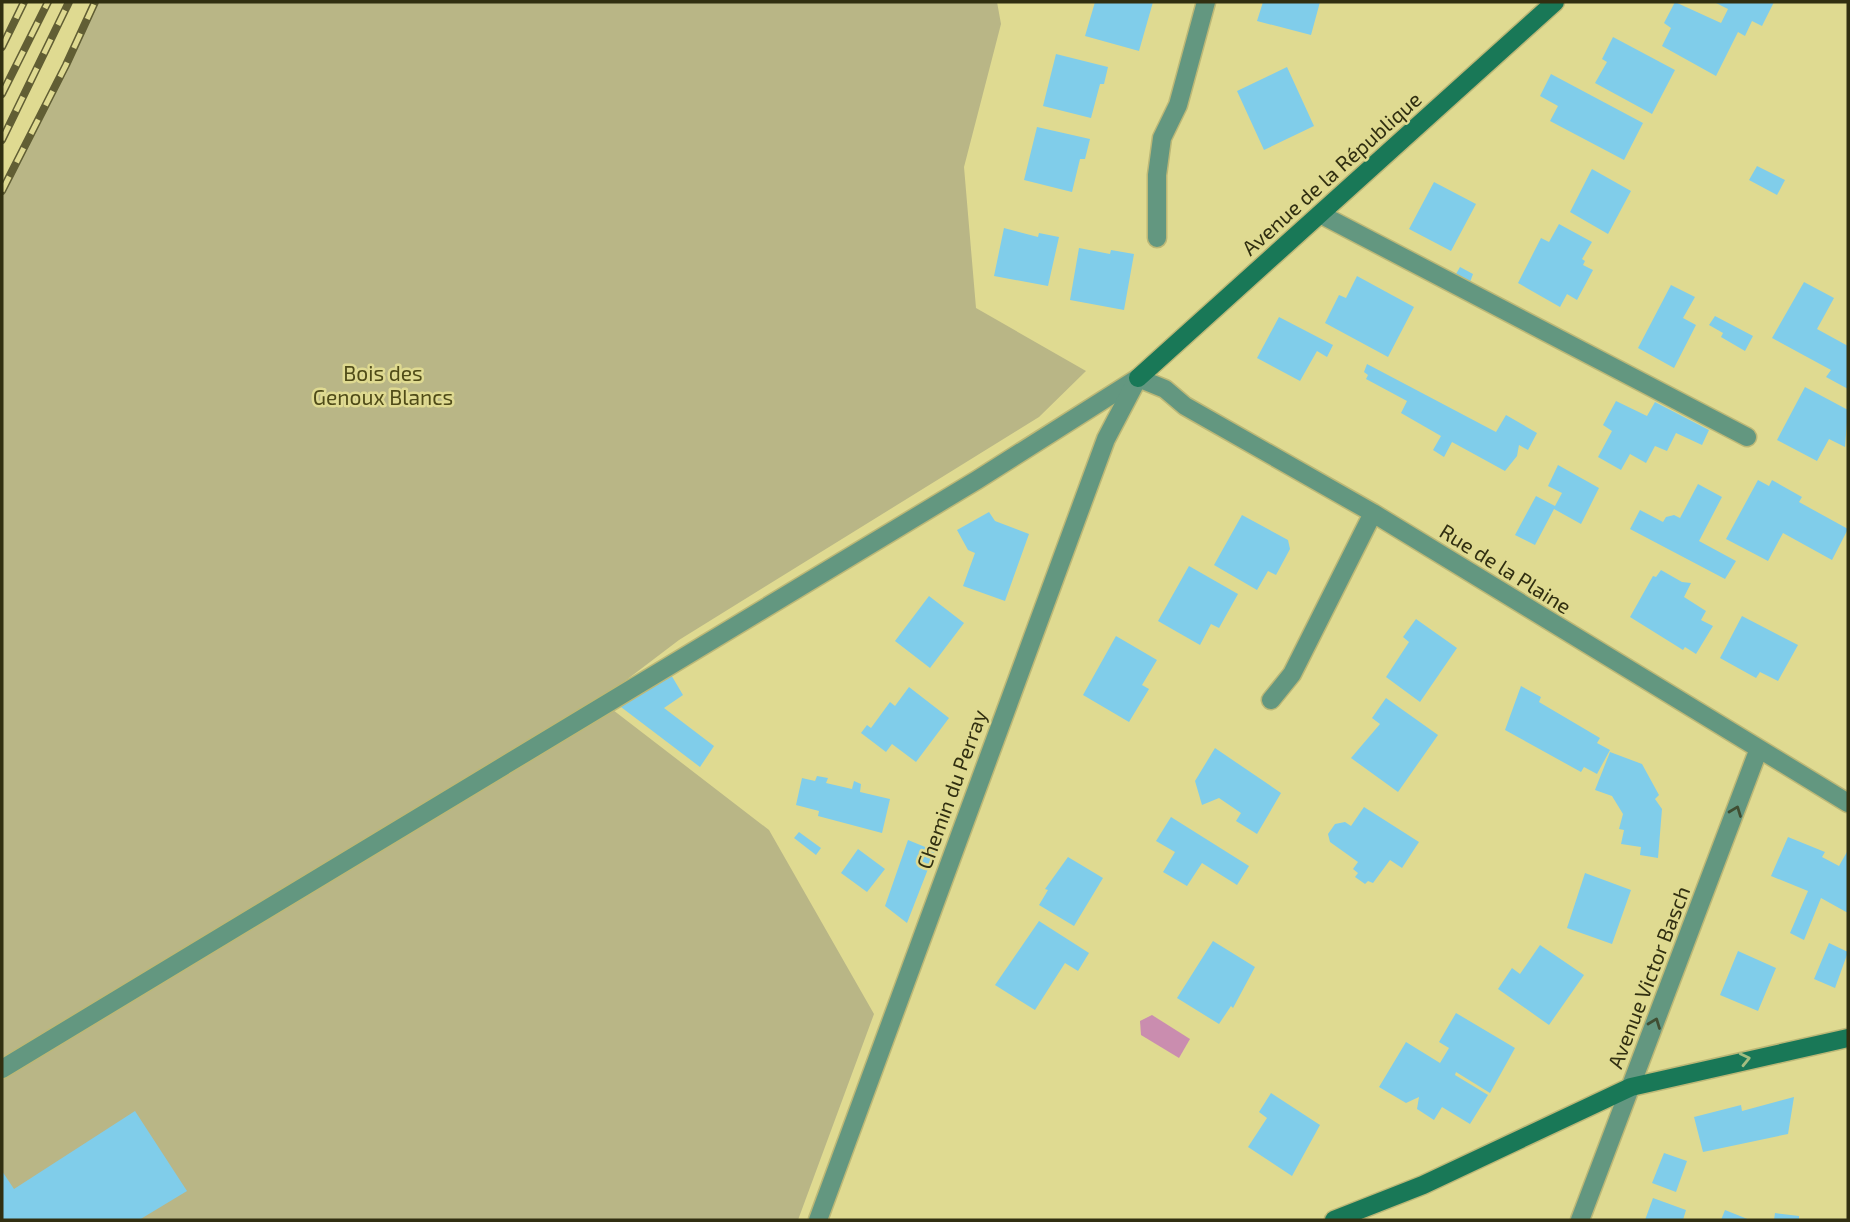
<svg xmlns="http://www.w3.org/2000/svg" width="1850" height="1222" viewBox="0 0 1850 1222" font-family="'Exo 2',sans-serif">
	<style>
		.green { fill: #b9b686 }
		.water { fill: #ca8daf }
		.building { fill: #80cdea }
		.lines { fill: none; stroke-linecap: round; stroke-linejoin: round }
		.lane-casing { stroke: #bcb877; stroke-width: 21 }
		.street-casing { stroke: #bcb877; stroke-width: 21 }
		.secondary-casing { stroke: #bcb877; stroke-width: 21 }
		.lane { stroke: #639780; stroke-width: 18 }
		.street { stroke: #639780; stroke-width: 18 }
		.secondary { stroke: #197857; stroke-width: 18 }
		.rail-casing { stroke: #615e34; stroke-width: 8 }
		.rail { stroke: #dfda91; stroke-width: 5; stroke-dasharray: 16; stroke-linecap: butt }
		.oneway { stroke: #404e32 }
		.oneway2 { stroke: #a4bd80 }
		.labels { text-anchor: middle; dominant-baseline: central; stroke-width: 5; stroke-linejoin: round; paint-order: stroke }
		.street-label { font-size: 21px; fill: #312f11; stroke: #dfda91 }
		.park-label { font-size: 21px; fill: #4f4b18; stroke: #dfda91 }
	</style>
	<rect width="100%" height="100%" fill="#dfda91"/>
	<path class="green" d="M95,2h902l4,22 -37,143 12,141 110,63 -47,46 -360,223 -79,60 169,130 105,184 -76,206h-796v-1029l64,-126z"/>
	<path class="water" d="M1152,1015l38,24 -11,19 -38,-23 -1,-14z"/>
	<path class="building" d="M1095,2h58l-14,49 -54,-15z
		M1263,2h57l-9,33 -54,-14z
		M1675,2l46,21 7,-14 -14,-7h60l-12,24 -10,-5 -7,15 -7,-4 -22,44 -54,-30 9,-18 -7,-5z
		M1613,37l62,33 -23,44 -57,-31 12,-21 -5,-3z
		M1056,54l52,13 -4,17h-4l-9,34 -48,-12z
		M1287,67l27,59 -50,24 -27,-59z
		M1551,74l92,49 -19,37 -74,-39 8,-15 -18,-10z
		M1037,127l53,12 -5,20h-5l-8,33 -48,-12z
		M1757,166l28,14 -8,15 -28,-15z
		M1592,169l39,22 -23,43 -38,-22z
		M1434,182l42,22 -25,47 -42,-22z
		M1559,224l33,18 -10,17 3,2 -2,4 10,5 -16,30 -10,-6 -7,13 -42,-24 23,-45 8,4z
		M1004,228l34,9 1,-4 20,4 -11,49 -54,-10z
		M1079,248l31,6 1,-4 23,4 -10,56 -54,-10z
		M1460,267l13,7 -3,8 -14,-8z
		M1357,276l57,31 -26,50 -63,-34 14,-28 7,3z
		M1804,282l30,16 -17,31 31,17v43l-22,-12 5,-7 -59,-32z
		M1671,285l24,12 -12,21 13,7 -22,43 -36,-20z
		M1715,316l38,20 -8,15 -24,-14 2,-4 -14,-8z
		M1279,317l54,28 -6,12 -10,-6 -17,30 -43,-23z
		M1367,364l129,68 10,-17 31,18 -9,17 -9,-5 -2,11 -12,15 -53,-29 -8,15 -11,-7 8,-14 -40,-23 6,-12 -41,-22 2,-4 -4,-3z
		M1805,387l43,23 -3,37 -16,-8 -12,22 -40,-21z
		M1616,401l31,15 8,-14 54,28 -7,15 -26,-12 -9,18 -12,-5 -9,17 -16,-9 -9,16 -23,-13 14,-26 -9,-6z
		M1558,465l41,23 -18,36 -27,-15 -19,36 -20,-10 21,-39 19,10 7,-13 -14,-7z
		M1758,480l11,6 3,-6 30,17 -3,5 49,27 -16,31 -49,-27 -15,28 -42,-22z
		M1698,484l24,13 -23,44 37,20 -11,18 -95,-50 10,-19 23,12 3,-5 8,-2 6,3z
		M989,512l6,9 34,13 -24,67 -42,-15 12,-33 -7,-3 -11,-20z
		M1242,515l46,25 2,9 -14,26 -8,-4 -11,19 -43,-25z
		M1189,566l49,28 -19,34 -8,-4 -11,21 -42,-24z
		M1661,570l21,12 9,1 -7,14 22,14 -5,9 12,6 -17,28 -11,-7 -2,3 -53,-33 23,-41 3,1z
		M929,596l35,27 -34,45 -35,-27z
		M1742,616l56,29 -20,36 -18,-9 -4,6 -36,-20z
		M1416,619l41,29 -37,54 -34,-25 23,-35 -6,-5z
		M1116,636l41,24 -15,25 7,4 -20,33 -46,-27z
		M670,673l13,22 -19,13 50,38 -14,21 -83,-63z
		M1521,686l20,11 -2,5 61,36 -3,5 13,7 -13,24 -13,-7 -3,5 -76,-42z
		M909,687l40,31 -33,44 -24,-18 -6,8 -25,-19 6,-8 4,3 19,-26 5,4z
		M1386,698l52,37 -40,57 -47,-34 29,-34 -8,-6z
		M1215,748l66,45 -24,41 -21,-13 5,-8 -22,-15 -17,7 -7,-24z
		M1610,752l32,12 17,31 -4,4 7,10 -4,49 -18,-3 1,-8 -20,-3 3,-14 -5,-1 4,-15 -11,-18 -17,-6z
		M817,776l11,2 -2,5 26,6 2,-8 7,3 -1,8 30,7 -8,34 -64,-17 1,-5 -23,-6 6,-27 13,3z
		M1364,807l55,35 -17,26 -12,-8 -17,23 -5,-2 -3,3 -10,-7 3,-4 -5,-4 5,-7 -28,-20 -2,-8 7,-10 10,-2 6,4z
		M1171,817l78,49 -12,19 -35,-22 -15,23 -24,-14 12,-20 -19,-11z
		M799,832l22,16 -5,7 -22,-17z
		M1788,837l37,15 -3,5 17,9 9,-16v63l-27,-15 -17,42 -14,-7 18,-42 -37,-15z
		M908,840l27,11 -28,72 -22,-17z
		M858,849l27,20 -18,23 -26,-19z
		M1068,857l35,21 -29,48 -35,-21 9,-15 -3,-1z
		M1585,873l46,17 -19,54 -45,-16z
		M1039,921l50,32 -11,18 -13,-8 -30,47 -40,-25z
		M1213,941l42,26 -22,41 -2,-2 -12,18 -42,-26z
		M1829,943l19,9 -13,36 -21,-9z
		M1540,945l44,30 -35,50 -51,-36 14,-21 8,6z
		M1738,951l38,17 -18,43 -38,-16z
		M1456,1013l59,35 -25,45 -34,-21 -1,3 33,20 -18,29 -28,-17 -8,13 -17,-11 2,-12 -13,6 -27,-16 27,-45 34,21 9,-15 -10,-6z
		M1271,1093l49,32 -28,51 -44,-29 19,-29 -8,-6z
		M1794,1097l-6,37 -85,18 -9,-35 47,-12 1,6z
		M135,1111l52,80 -48,29h-137v-49l12,18z
		M1664,1153l23,8 -11,31 -24,-9z
		M1653,1198l33,12 -3,10h-38z
		M1725,1210l25,10h-29z
		M1775,1213l24,3v4h-25z"/>
	<g class="lines">
		<g class="lane-casing">
			<path id="lane" d="M1320,214l427,223
				M2,1069l975,-589 161,-102"/>
		</g>
		<g class="street-casing">
			<path id="street" d="M1157,238v-63l5,-37 16,-33 28,-103
				M1271,700l21,-26 81,-161
				M818,1220l288,-781 32,-61 27,11 20,17 188,107 475,290
				M1580,1220l178,-469"/>
		</g>
		<g class="secondary-casing">
			<path id="secondary" d="M1138,378l417,-376
				M1334,1220l89,-35 208,-98 217,-49"/>
		</g>
		<use href="#lane" class="lane"/>
		<use href="#street" class="street"/>
		<use href="#secondary" class="secondary"/>
		<g class="rail-casing">
			<path id="rail" d="M2,47l22,-45
				M2,94l46,-92
				M2,140l67,-138
				M2,191l64,-126 29,-63"/>
		</g>
		<use href="#rail" class="rail"/>
	</g>
	<defs><path id="oneway-chevron" d="M-2-3.5L2.5 0L-2 3.5" fill="none" stroke-width="1.6" stroke-linecap="round" stroke-linejoin="round" transform="scale(1.75)"/></defs>
	<g class="oneway">
		<use href="#oneway-chevron" transform="translate(1736 811) rotate(-69)"/>
		<use href="#oneway-chevron" transform="translate(1655 1023) rotate(-69)"/>
	</g>
	<use class="oneway2" href="#oneway-chevron" transform="translate(1745 1059) rotate(-13)"/>
	<g class="labels">
		<g class="street-label">
			<text transform="translate(1331 173) rotate(-42)">Avenue de la République</text>
			<text transform="translate(1506 568) rotate(32)">Rue de la Plaine</text>
			<text transform="translate(951 789) rotate(-70)">Chemin du Perray</text>
			<text transform="translate(1648 977) rotate(-69)">Avenue Victor Basch</text>
		</g>
		<g class="park-label">
			<text x="383" y="372">Bois des<tspan x="383" dy="24">Genoux Blancs</tspan></text>
		</g>
	</g>
	<rect width="1850" height="1222" fill="none" stroke="#312f11" stroke-width="7"/>
</svg>
